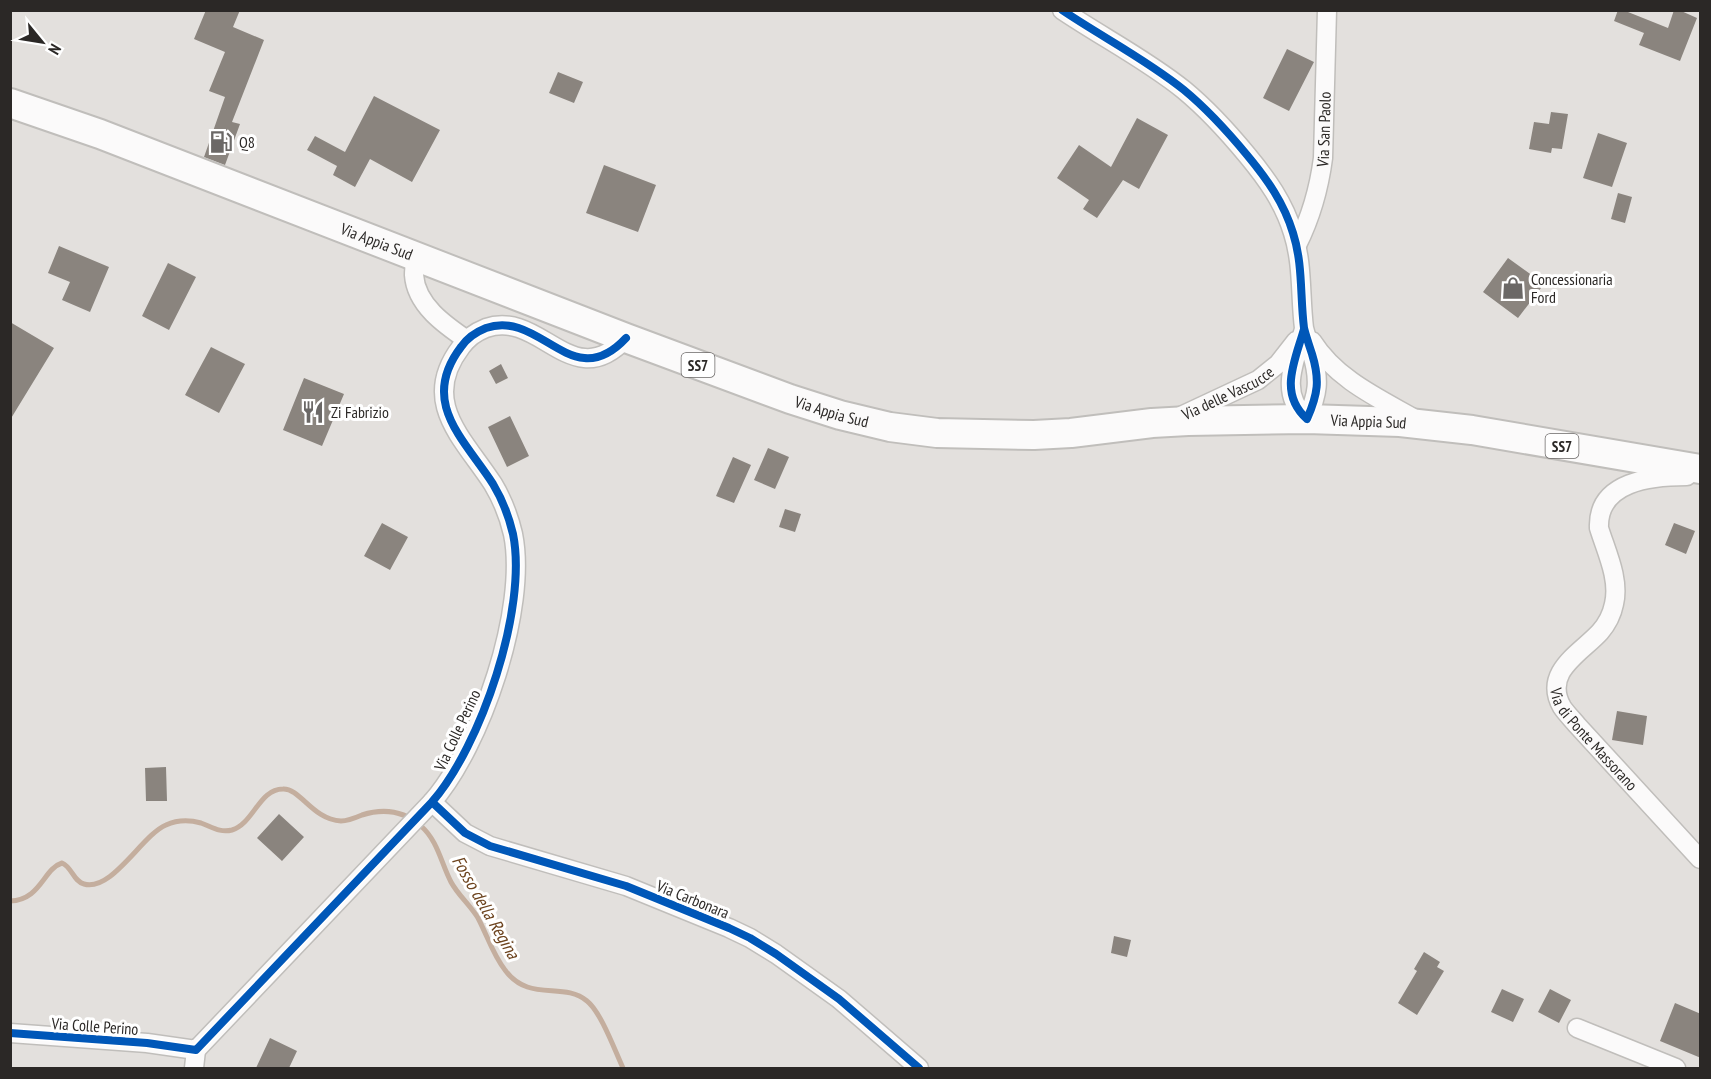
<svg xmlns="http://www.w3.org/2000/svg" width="1711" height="1079" viewBox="0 0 1711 1079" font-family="'PT Sans Narrow',sans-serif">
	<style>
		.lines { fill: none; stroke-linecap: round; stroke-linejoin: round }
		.stream { stroke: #c4ae9e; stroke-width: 5 }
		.building { fill: #8a847e }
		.minor-casing { stroke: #c0bebb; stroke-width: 21 }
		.primary-casing { stroke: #c0bebb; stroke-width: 32 }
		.minor { stroke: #fbfafa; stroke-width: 18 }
		.primary { stroke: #fbfafa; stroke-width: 28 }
		.cycleway-casing { stroke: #fff; stroke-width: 11 }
		.cycleway { stroke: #0057b8; stroke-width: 8 }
		.labels { text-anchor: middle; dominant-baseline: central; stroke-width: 6; stroke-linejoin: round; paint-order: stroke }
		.shield { fill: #fff; stroke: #6b6867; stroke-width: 1.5 }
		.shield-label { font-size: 15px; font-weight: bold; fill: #2b2826 }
		.street-label { font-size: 16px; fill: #2b2826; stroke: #fff }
		.poi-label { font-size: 16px; fill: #2b2826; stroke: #fff; text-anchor: start }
		.water-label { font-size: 18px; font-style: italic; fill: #6d441f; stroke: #fff }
	</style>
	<rect width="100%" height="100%" fill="#e3e0dd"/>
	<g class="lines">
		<path class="stream" d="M10,901c31,-1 33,-32 52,-38 10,4 11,18 22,21 28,8 58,-49 82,-59 11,-5 24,-5 35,-2 11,4 19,10 31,7 22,-7 27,-41 51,-41 17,-1 30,31 58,32 7,0 14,-3 21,-6 22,-7 42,-4 59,11 17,15 20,37 30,56 7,13 19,23 27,36 9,17 15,37 27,52 24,33 58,11 82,31 14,11 28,50 36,67"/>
	</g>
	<path class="building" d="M206,10h34l-7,17 31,13 -32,82 8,2 -15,41 -21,-8 21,-60 -16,-6 16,-39 -31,-13z
		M1618,10h5l45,18 6,-18h5l18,8 -17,43 -41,-16 5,-12 -30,-12z
		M1287,49l27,13 -25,49 -26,-13z
		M558,72l25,10 -9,21 -25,-10z
		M374,96l66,34 -28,52 -42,-23 -15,28 -22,-12 4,-9 -30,-16 8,-14 30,16z
		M1551,112l17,2 -6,35 -10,-1 -1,5 -22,-4 5,-27 15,2z
		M1137,118l31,17 -29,54 -16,-9 -26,38 -14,-9 6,-9 -32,-22 22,-33 32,22z
		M1598,133l29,10 -15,44 -29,-9z
		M604,165l52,20 -18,47 -52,-19z
		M1618,193l14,4 -7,26 -14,-4z
		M59,246l50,21 -19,45 -28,-12 8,-18 -22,-9z
		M1508,258l36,26 -26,34 -35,-26z
		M168,263l28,14 -27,53 -27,-14z
		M10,322l44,26 -44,72z
		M211,347l34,17 -26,49 -34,-18z
		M501,364l7,14 -12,6 -7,-13z
		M304,378l40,16 -22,52 -39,-16z
		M510,416l19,40 -22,11 -19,-40z
		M768,448l21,9 -14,32 -21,-9z
		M733,457l18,8 -17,38 -18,-7z
		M785,509l16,5 -6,18 -16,-5z
		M382,523l26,14 -18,33 -26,-14z
		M1674,523l21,8 -9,23 -21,-9z
		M1617,711l30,5 -4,29 -31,-5z
		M166,767l1,34h-21l-1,-33z
		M279,814l25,23 -22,24 -25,-23z
		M1114,936l17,4 -4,17 -16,-4z
		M1424,952l16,10 -3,5 7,4 -27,44 -19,-12 19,-32 -3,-2z
		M1502,989l22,10 -11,23 -22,-10z
		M1550,989l21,11 -12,23 -21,-11z
		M1675,1003l26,11v44l-41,-17z
		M270,1038l27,13 -8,17h-33z"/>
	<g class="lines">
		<g class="minor-casing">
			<g id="minor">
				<path d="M1062,10c40,27 85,50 122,80 23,19 44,42 63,65 20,24 37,48 46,78 10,31 7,63 11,95 2,8 5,17 8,26 8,26 6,40 -5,65 -29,-26 -12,-58 -3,-90"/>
				<path id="s1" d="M1297,245c14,-28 22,-56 26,-87l4,-148"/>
				<path d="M416,256c-1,7 -2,13 -2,19 2,30 31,50 53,65"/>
				<path d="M1312,341c24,38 66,57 103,78"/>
				<path id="s2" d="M1181,416l77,-36 20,-16 18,-23"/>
				<path id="s3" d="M1687,476c-35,0 -90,5 -88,52 7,23 21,51 15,76 -2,10 -7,20 -14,28 -19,21 -58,40 -38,75 4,6 10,12 15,18l123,134"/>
				<path d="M432,802l33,31 25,13 136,40 103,42 21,10 26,16 63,45 80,69"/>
				<path d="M1577,1028l99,40"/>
				<path d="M10,1033l137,10 49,7 236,-248c49,-56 96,-194 81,-268 -4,-17 -11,-35 -20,-50 -29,-45 -74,-82 -32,-137 6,-9 15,-15 25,-19 55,-19 86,68 140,10"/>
				<path d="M194,1068l2,-18"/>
			</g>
		</g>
		<g class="primary-casing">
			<g id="primary">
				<path id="s4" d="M10,103l90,31 526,204 164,61 50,16 50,12 47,6 97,2 37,-2 81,-10 36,-2 119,-2 93,3 72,8 228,39"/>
			</g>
		</g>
		<use href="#minor" class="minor"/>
		<use href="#primary" class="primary"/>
		<g class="cycleway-casing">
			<path id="cycleway" d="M1062,10c40,27 85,50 122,80 23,19 44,42 63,65 20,24 37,48 46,78 10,31 7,63 11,95 2,8 5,17 8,26 8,26 6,40 -5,65 -29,-26 -12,-58 -3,-90
				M432,802l33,31 25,13 136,40 103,42 21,10 26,16 63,45 80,69
				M10,1033l137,10 49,7 236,-248c49,-56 96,-194 81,-268 -4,-17 -11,-35 -20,-50 -29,-45 -74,-82 -32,-137 6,-9 15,-15 25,-19 55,-19 86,68 140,10"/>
		</g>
		<use href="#cycleway" class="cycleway"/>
	</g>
	<defs>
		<g id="fuel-bare" transform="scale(1.8)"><path d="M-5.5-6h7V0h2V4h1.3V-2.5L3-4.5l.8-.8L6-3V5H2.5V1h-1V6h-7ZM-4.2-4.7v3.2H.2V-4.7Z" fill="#6b6866" stroke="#fff" stroke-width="2.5" paint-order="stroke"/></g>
		<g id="shop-bare" transform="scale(1.8)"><path d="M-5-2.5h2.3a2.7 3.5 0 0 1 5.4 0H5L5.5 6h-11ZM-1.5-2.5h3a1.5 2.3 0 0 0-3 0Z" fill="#6b6866" stroke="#fff" stroke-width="2.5" paint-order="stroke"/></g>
		<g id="restaurant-bare" transform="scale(1.8)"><path d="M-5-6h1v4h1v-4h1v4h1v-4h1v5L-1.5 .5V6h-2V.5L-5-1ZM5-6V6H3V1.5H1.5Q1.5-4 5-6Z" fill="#6b6866" stroke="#fff" stroke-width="2.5" paint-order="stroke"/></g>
	</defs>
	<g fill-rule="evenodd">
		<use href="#fuel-bare" x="221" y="142"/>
		<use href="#shop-bare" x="1513" y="288"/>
		<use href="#restaurant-bare" x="313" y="412"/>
	</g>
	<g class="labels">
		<g class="shield">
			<rect x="681.5" y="353" width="33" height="24" rx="4.5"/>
			<rect x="1545.5" y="434" width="33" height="24" rx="4.5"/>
		</g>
		<g class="shield-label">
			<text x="698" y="365">SS7</text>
			<text x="1562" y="446">SS7</text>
		</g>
		<g class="street-label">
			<text stroke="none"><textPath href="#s1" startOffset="120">Via San Paolo</textPath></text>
			<text stroke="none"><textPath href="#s4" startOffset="392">Via Appia Sud</textPath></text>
			<text stroke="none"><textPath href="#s2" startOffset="52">Via delle Vascucce</textPath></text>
			<text stroke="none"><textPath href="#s4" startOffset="878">Via Appia Sud</textPath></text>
			<text stroke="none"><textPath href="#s4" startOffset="1418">Via Appia Sud</textPath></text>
			<text transform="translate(457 730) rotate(-65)">Via Colle Perino</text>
			<text stroke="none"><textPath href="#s3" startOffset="363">Via di Ponte Massorano</textPath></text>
			<text transform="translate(693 899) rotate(22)">Via Carbonara</text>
			<text transform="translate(95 1026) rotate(4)">Via Colle Perino</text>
		</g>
		<g class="poi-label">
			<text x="239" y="142">Q8</text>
			<text x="1531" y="279">Concessionaria<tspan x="1531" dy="18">Ford</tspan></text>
			<text x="331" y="412">Zi Fabrizio</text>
		</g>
		<g class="water-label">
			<text transform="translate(486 907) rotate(60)">Fosso della Regina</text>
		</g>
	</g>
	<rect width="1711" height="1079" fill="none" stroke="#2b2826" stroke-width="24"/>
	<g transform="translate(42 42) rotate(120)" stroke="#ffffff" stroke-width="4.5" paint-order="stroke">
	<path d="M0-4.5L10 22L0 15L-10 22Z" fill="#2b2826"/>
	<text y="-9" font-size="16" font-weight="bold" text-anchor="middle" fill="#2b2826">N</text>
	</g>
</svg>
